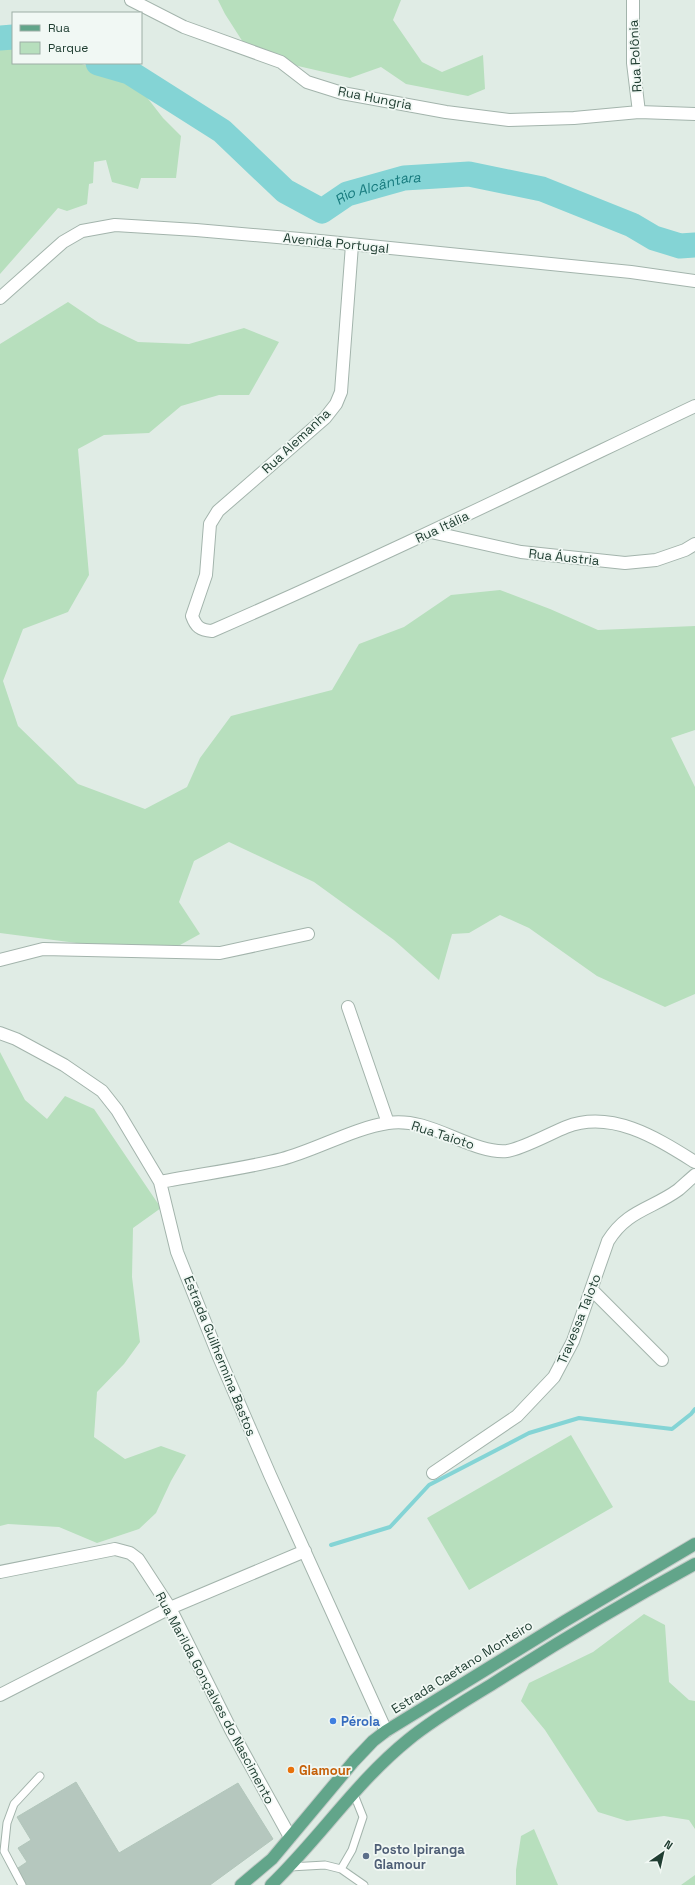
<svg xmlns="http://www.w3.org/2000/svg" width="695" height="1885" viewBox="0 0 695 1885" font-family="'Space Grotesk',sans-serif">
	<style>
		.green { fill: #b7dfbd }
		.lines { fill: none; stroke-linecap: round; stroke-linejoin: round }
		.stream { stroke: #84d4d5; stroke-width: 4 }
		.river { stroke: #84d4d5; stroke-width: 25 }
		.building { fill: #b5c7be; stroke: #b2c6bb }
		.service-casing { stroke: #a3b4ac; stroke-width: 9 }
		.minor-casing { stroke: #a3b4ac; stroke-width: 14 }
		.tertiary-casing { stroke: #a3b4ac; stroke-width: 14 }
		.primary-casing { stroke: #c1c9c6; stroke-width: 14 }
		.service { stroke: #fff; stroke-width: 7 }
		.minor { stroke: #fff; stroke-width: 12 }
		.tertiary { stroke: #fff; stroke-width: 12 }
		.primary { stroke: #62a58a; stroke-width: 12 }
		.shop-dot { fill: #3f7fe0; stroke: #f1f8f4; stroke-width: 1.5 }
		.food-dot { fill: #e8710a; stroke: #f1f8f4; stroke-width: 1.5 }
		.service-dot { fill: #5c6f8a; stroke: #f1f8f4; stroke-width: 1.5 }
		.labels { text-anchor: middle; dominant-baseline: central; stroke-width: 3.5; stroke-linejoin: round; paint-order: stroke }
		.street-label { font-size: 13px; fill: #203e32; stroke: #f1f8f4 }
		.shop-label { font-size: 13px; font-weight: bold; fill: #366cbe; stroke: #f1f8f4; text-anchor: start }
		.food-label { font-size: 13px; font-weight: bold; fill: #c56008; stroke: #f1f8f4; text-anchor: start }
		.service-label { font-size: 13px; font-weight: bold; fill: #4e5e75; stroke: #f1f8f4; text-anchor: start }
		.water-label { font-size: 14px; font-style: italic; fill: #167a7d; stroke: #f1f8f4 }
	</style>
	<rect width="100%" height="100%" fill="#e0ece5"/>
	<path class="green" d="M218,0h183l-8,20 29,42 20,10 41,-17 2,34 -17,7 -62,-12 -25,-17 -31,11 -52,-12 -50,-16 -23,-36z
		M9,44l4,1v18h65l34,10 30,18 21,27 18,18 -5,42h-35l-3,11 -26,-7 -6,-22 -12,2 -1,21 -4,1 -2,20 -20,7 -9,-3 -58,66v-229z
		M68,302l31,21 39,19 51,2 55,-16 35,14 -30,53h-30l-38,11 -32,27 -45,2 -26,14 11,126 -21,37 -45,17 -20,52 15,45 60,58 67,25 42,-22 13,-29 31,-42 101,-26 27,-46 45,-17 47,-32 49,-5 50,19 48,21 97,-4v104l-24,8 24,49v207l-30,13 -68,-31 -68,-48 -29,-13 -31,18 -17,1 -13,46 -45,-40 -80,-58 -85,-40 -35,19 -15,41 21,32 -29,16 -79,-5 -92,-12v-589z
		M0,1052l25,48 22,19 18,-23 29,13 67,99 -28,20 -1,49 8,65 -16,22 -27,28 -3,45 31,22 36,-13 25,9 -15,26 -15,32 -17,16 -42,14 -38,-16 -51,-3 -8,2z
		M571,1435l42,72 -144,83 -42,-72z
		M644,1614l21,11 4,57 20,18 6,1v128l-6,-9 -25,-4 -37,5 -29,-9 -53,-82 -24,-29 8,-18 64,-31z
		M534,1829l24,56h-42v-15l5,-34z
		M695,1875v10h-14z"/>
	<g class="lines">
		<path class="stream" d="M331,1545l59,-18 39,-42 100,-52 50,-15 93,11 19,-15 4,-5"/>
		<g class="river">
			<path d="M0,38l13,-1"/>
			<path id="s1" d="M98,63l31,9 93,59 63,60 37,20 25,-17 57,-16 65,-4 73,15 90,36 22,13 26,8 15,-1"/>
		</g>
	</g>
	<path class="building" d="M76,1782l43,71 119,-70 35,56 -63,46h-183l-9,-17 9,-6 -9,-14 13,-8 -14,-23z"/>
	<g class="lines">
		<g class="service-casing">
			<path id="service" d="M290,1867l35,-2 16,4 23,16
				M341,1869l11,-19 11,-33 -10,-25
				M22,1885l-18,-34 3,-28 7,-19 26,-28"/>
		</g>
		<g class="minor-casing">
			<path id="minor" d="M131,0l53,27 97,35 26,20 35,11 104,19 63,8 65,-2 65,-6 56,2
				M633,0v63l6,49
				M352,245l-11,147 -5,12 -11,14 -107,93 -8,13 -4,51 -14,41c4,11 8,14 20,15 163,-71 323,-149 483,-225
				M431,532l90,20 104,11 31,-3 29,-10 10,-6
				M0,960l43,-11 177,4 88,-19
				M348,1007l40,116
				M0,1033l16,6 48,26 38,26 15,19 43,72 17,70 42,105 51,118 116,256
				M160,1182c41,-8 82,-13 122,-23 34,-9 72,-31 106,-36 42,-7 82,31 119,28 15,-2 44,-18 59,-24 46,-18 92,12 129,35
				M592,1290l70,70
				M433,1473l84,-57 37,-39 19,-36 35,-100c19,-31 44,-32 70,-51 6,-5 11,-10 17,-15
				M0,1572l115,-23 15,4 8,6 32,49 61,122 59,107
				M0,1695l170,-87 135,-57"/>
		</g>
		<g class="tertiary-casing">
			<path id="tertiary" d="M0,298l63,-56 19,-11 33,-6 81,5 104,9 331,33 64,9"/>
		</g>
		<g class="primary-casing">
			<path id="primary" d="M241,1885l31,-26 82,-98 19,-20 13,-10 179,-110 130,-77
				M271,1885c48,-46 85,-103 137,-145 27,-22 57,-39 86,-57 66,-42 133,-82 201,-119"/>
		</g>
		<use href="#service" class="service"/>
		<use href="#minor" class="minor"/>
		<use href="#tertiary" class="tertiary"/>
		<use href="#primary" class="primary"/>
	</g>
	<circle class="shop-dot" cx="333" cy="1721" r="4"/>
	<circle class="food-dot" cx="291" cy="1770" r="4"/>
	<circle class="service-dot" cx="366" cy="1856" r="4"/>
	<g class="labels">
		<g class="street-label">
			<text transform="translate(635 56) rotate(-93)">Rua Polônia</text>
			<text transform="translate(375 98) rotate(11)">Rua Hungria</text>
			<text transform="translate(336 243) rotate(6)">Avenida Portugal</text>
			<text transform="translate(296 441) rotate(-43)">Rua Alemanha</text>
			<text transform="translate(442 527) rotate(-25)">Rua Itália</text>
			<text transform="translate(564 557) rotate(6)">Rua Áustria</text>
			<text transform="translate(443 1135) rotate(18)">Rua Taioto</text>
			<text transform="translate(579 1319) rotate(-68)">Travessa Taioto</text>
			<text transform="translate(220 1356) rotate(68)">Estrada Guilhermina Bastos</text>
			<text transform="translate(462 1667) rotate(-32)">Estrada Caetano Monteiro</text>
			<text transform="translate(215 1698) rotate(62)">Rua Marilda Gonçalves do Nascimento</text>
		</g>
		<g class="shop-label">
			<text x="341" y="1721">Pérola</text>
		</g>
		<g class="food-label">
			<text x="299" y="1770">Glamour</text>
		</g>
		<g class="service-label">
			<text x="374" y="1849">Posto Ipiranga<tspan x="374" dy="15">Glamour</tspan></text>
		</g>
		<g class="water-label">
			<text stroke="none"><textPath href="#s1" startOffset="333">Rio Alcântara</textPath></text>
		</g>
	</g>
	<rect x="12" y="12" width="130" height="52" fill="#f1f8f4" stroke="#9daea6"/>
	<rect x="20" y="25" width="20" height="6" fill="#62a58a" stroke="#9daea6"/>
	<text x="48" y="32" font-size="12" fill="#203e32">Rua</text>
	<rect x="20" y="42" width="20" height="12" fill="#b7dfbd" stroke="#9daea6"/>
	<text x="48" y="52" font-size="12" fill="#203e32">Parque</text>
	<g transform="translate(663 1853) rotate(34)" stroke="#f1f8f4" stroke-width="3" paint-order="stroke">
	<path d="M0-3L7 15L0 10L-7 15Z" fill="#203e32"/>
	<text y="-6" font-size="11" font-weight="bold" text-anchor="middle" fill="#203e32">N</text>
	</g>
</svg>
